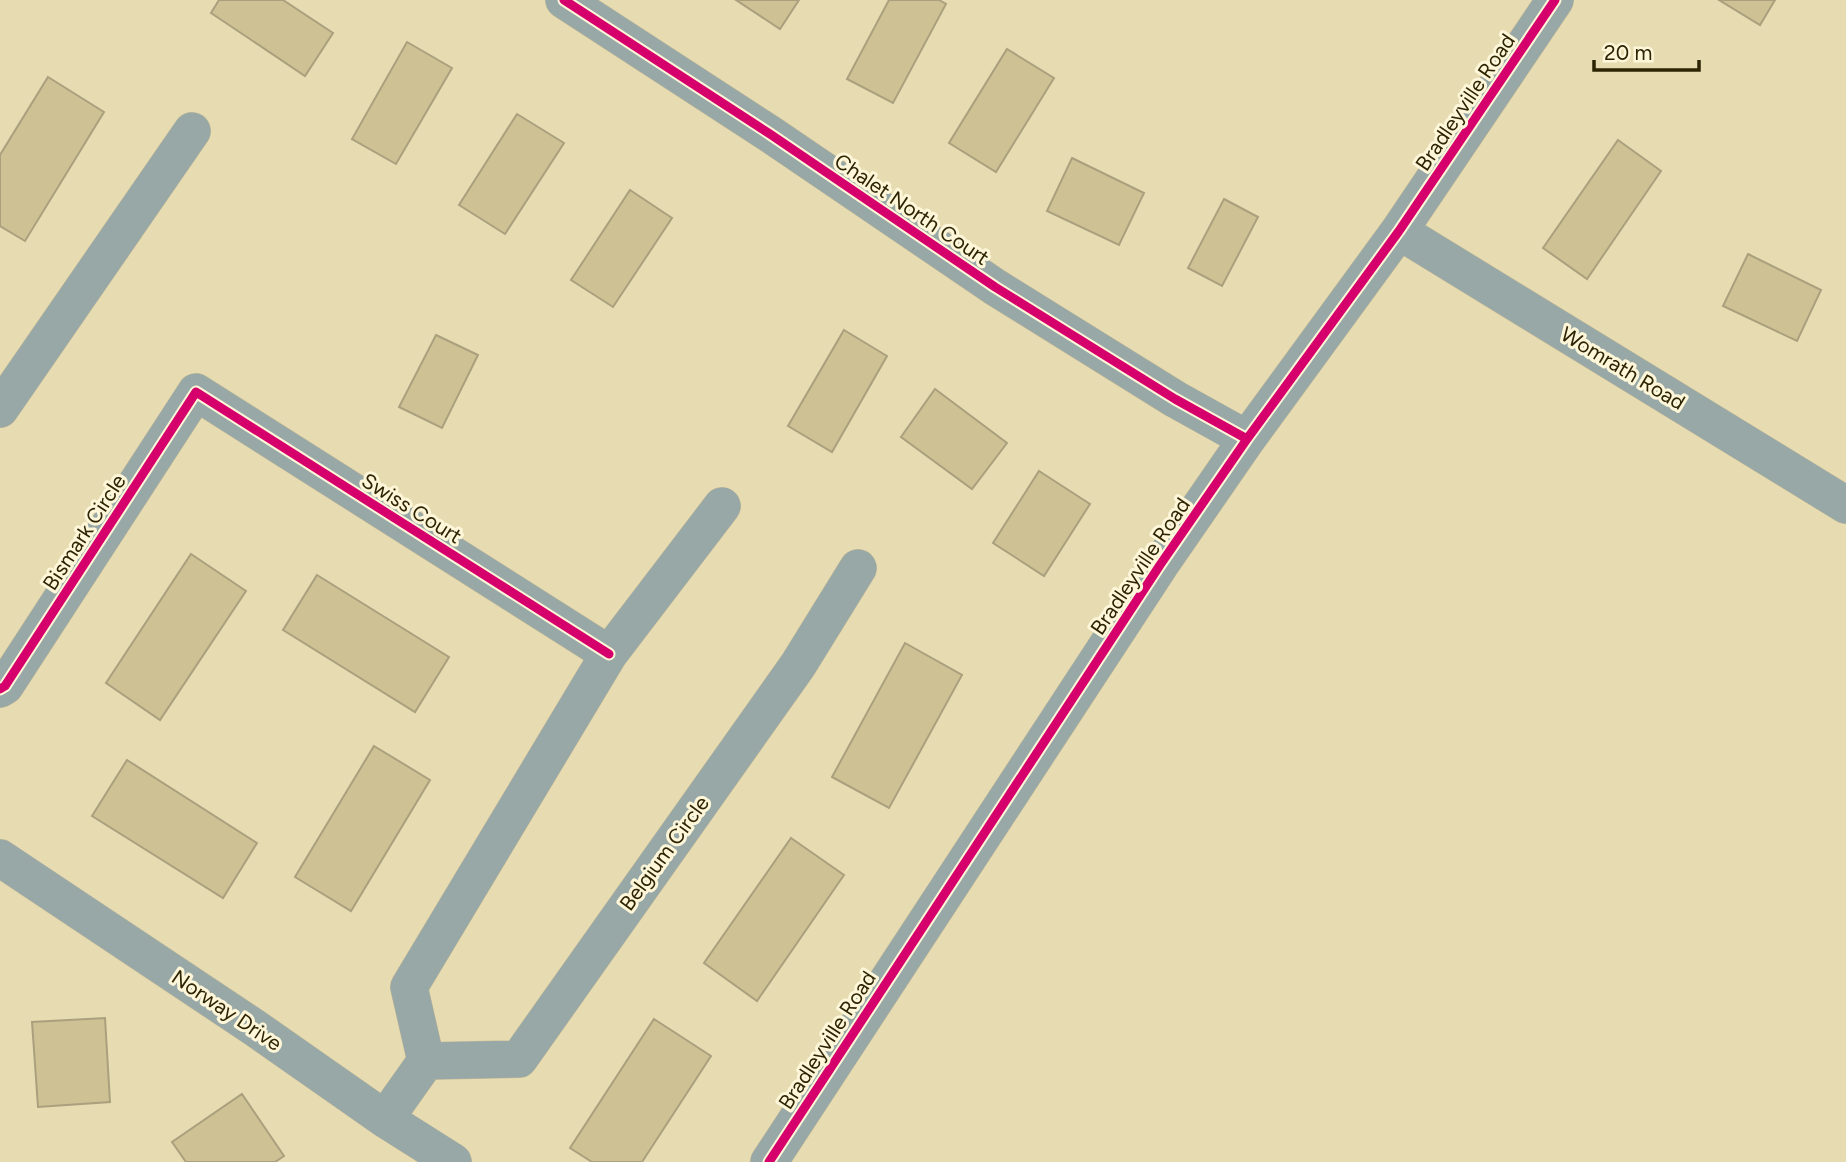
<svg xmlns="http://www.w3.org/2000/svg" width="1846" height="1162" viewBox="0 0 1846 1162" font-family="Figtree,sans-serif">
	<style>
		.building { fill: #cec194; stroke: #aaa07e; stroke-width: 2 }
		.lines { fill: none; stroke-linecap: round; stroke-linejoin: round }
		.minor-casing { stroke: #c5bb99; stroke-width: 38 }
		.minor { stroke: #97a8a7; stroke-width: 37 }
		.cycleway-casing { stroke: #fef6d8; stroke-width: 13 }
		.cycleway { stroke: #d6006c; stroke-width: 9 }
		.labels { text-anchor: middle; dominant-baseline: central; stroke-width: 6; stroke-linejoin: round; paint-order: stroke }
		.street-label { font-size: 21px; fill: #2d2403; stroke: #fef6d8 }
	</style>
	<rect width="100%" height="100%" fill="#e7dbb1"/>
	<path class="building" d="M219,0h64l50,33 -28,43 -94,-63z
		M736,0h63l-19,29z
		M889,0h50l7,4 -53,99 -46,-24z
		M1719,0h56l-15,25z
		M407,42l45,26 -56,96 -44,-25z
		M1007,49l47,29 -58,94 -47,-29z
		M48,77l56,35 -79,129 -25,-15v-71z
		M517,114l47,29 -59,91 -46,-29z
		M1618,140l43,31 -74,108 -44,-31z
		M1072,158l72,35 -25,52 -72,-34z
		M630,190l42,28 -59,89 -42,-27z
		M1224,199l34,18 -36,69 -34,-18z
		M1748,254l73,36 -24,51 -74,-35z
		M844,330l43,26 -55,96 -44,-26z
		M436,335l42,20 -36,73 -43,-21z
		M935,389l72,54 -35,46 -71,-52z
		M1039,471l51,33 -46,72 -51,-33z
		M191,554l55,37 -86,129 -54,-37z
		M317,575l132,82 -34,55 -132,-82z
		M905,643l57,32 -73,133 -57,-31z
		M374,746l56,34 -79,131 -56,-34z
		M127,760l130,83 -34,55 -131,-82z
		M791,838l53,37 -87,126 -53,-38z
		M105,1018l5,84 -72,5 -6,-85z
		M654,1019l57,37 -69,106h-50l-22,-14z
		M242,1094l42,62 -9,6h-89l-14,-20z"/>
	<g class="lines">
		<g class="minor-casing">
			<path id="minor" d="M564,0l206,134 225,153 180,112 72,40
				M1399,231l447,274
				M0,409l192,-278
				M0,689l5,-3 191,-294 413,262
				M0,858l255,170 130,91 68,43
				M426,1061l93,-2 279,-394 60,-97
				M385,1119l41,-58 -17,-74 200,-333 113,-148
				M769,1162l391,-597 87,-126 152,-208 156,-231"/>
		</g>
		<use href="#minor" class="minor"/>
		<g class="cycleway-casing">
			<path id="cycleway" d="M564,0l206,134 225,153 180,112 72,40
				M0,689l5,-3 191,-294 413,262
				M769,1162l391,-597 87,-126 152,-208 156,-231"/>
		</g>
		<use href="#cycleway" class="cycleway"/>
	</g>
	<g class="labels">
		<g class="street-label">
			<text transform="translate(1465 102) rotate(-56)">Bradleyville Road</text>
			<text transform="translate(912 209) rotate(34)">Chalet North Court</text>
			<text transform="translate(1623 368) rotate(31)">Womrath Road</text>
			<text transform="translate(412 508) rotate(32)">Swiss Court</text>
			<text transform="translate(84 532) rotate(-57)">Bismark Circle</text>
			<text transform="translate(1140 566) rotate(-56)">Bradleyville Road</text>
			<text transform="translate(664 853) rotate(-54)">Belgium Circle</text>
			<text transform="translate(227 1010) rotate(34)">Norway Drive</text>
			<text transform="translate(827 1040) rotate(-57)">Bradleyville Road</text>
		</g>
	</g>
	<path d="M1594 60v10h105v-10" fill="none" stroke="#2d2403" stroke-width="3.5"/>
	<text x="1604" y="60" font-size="21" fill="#2d2403" stroke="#fef6d8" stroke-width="5" paint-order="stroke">20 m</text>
</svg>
